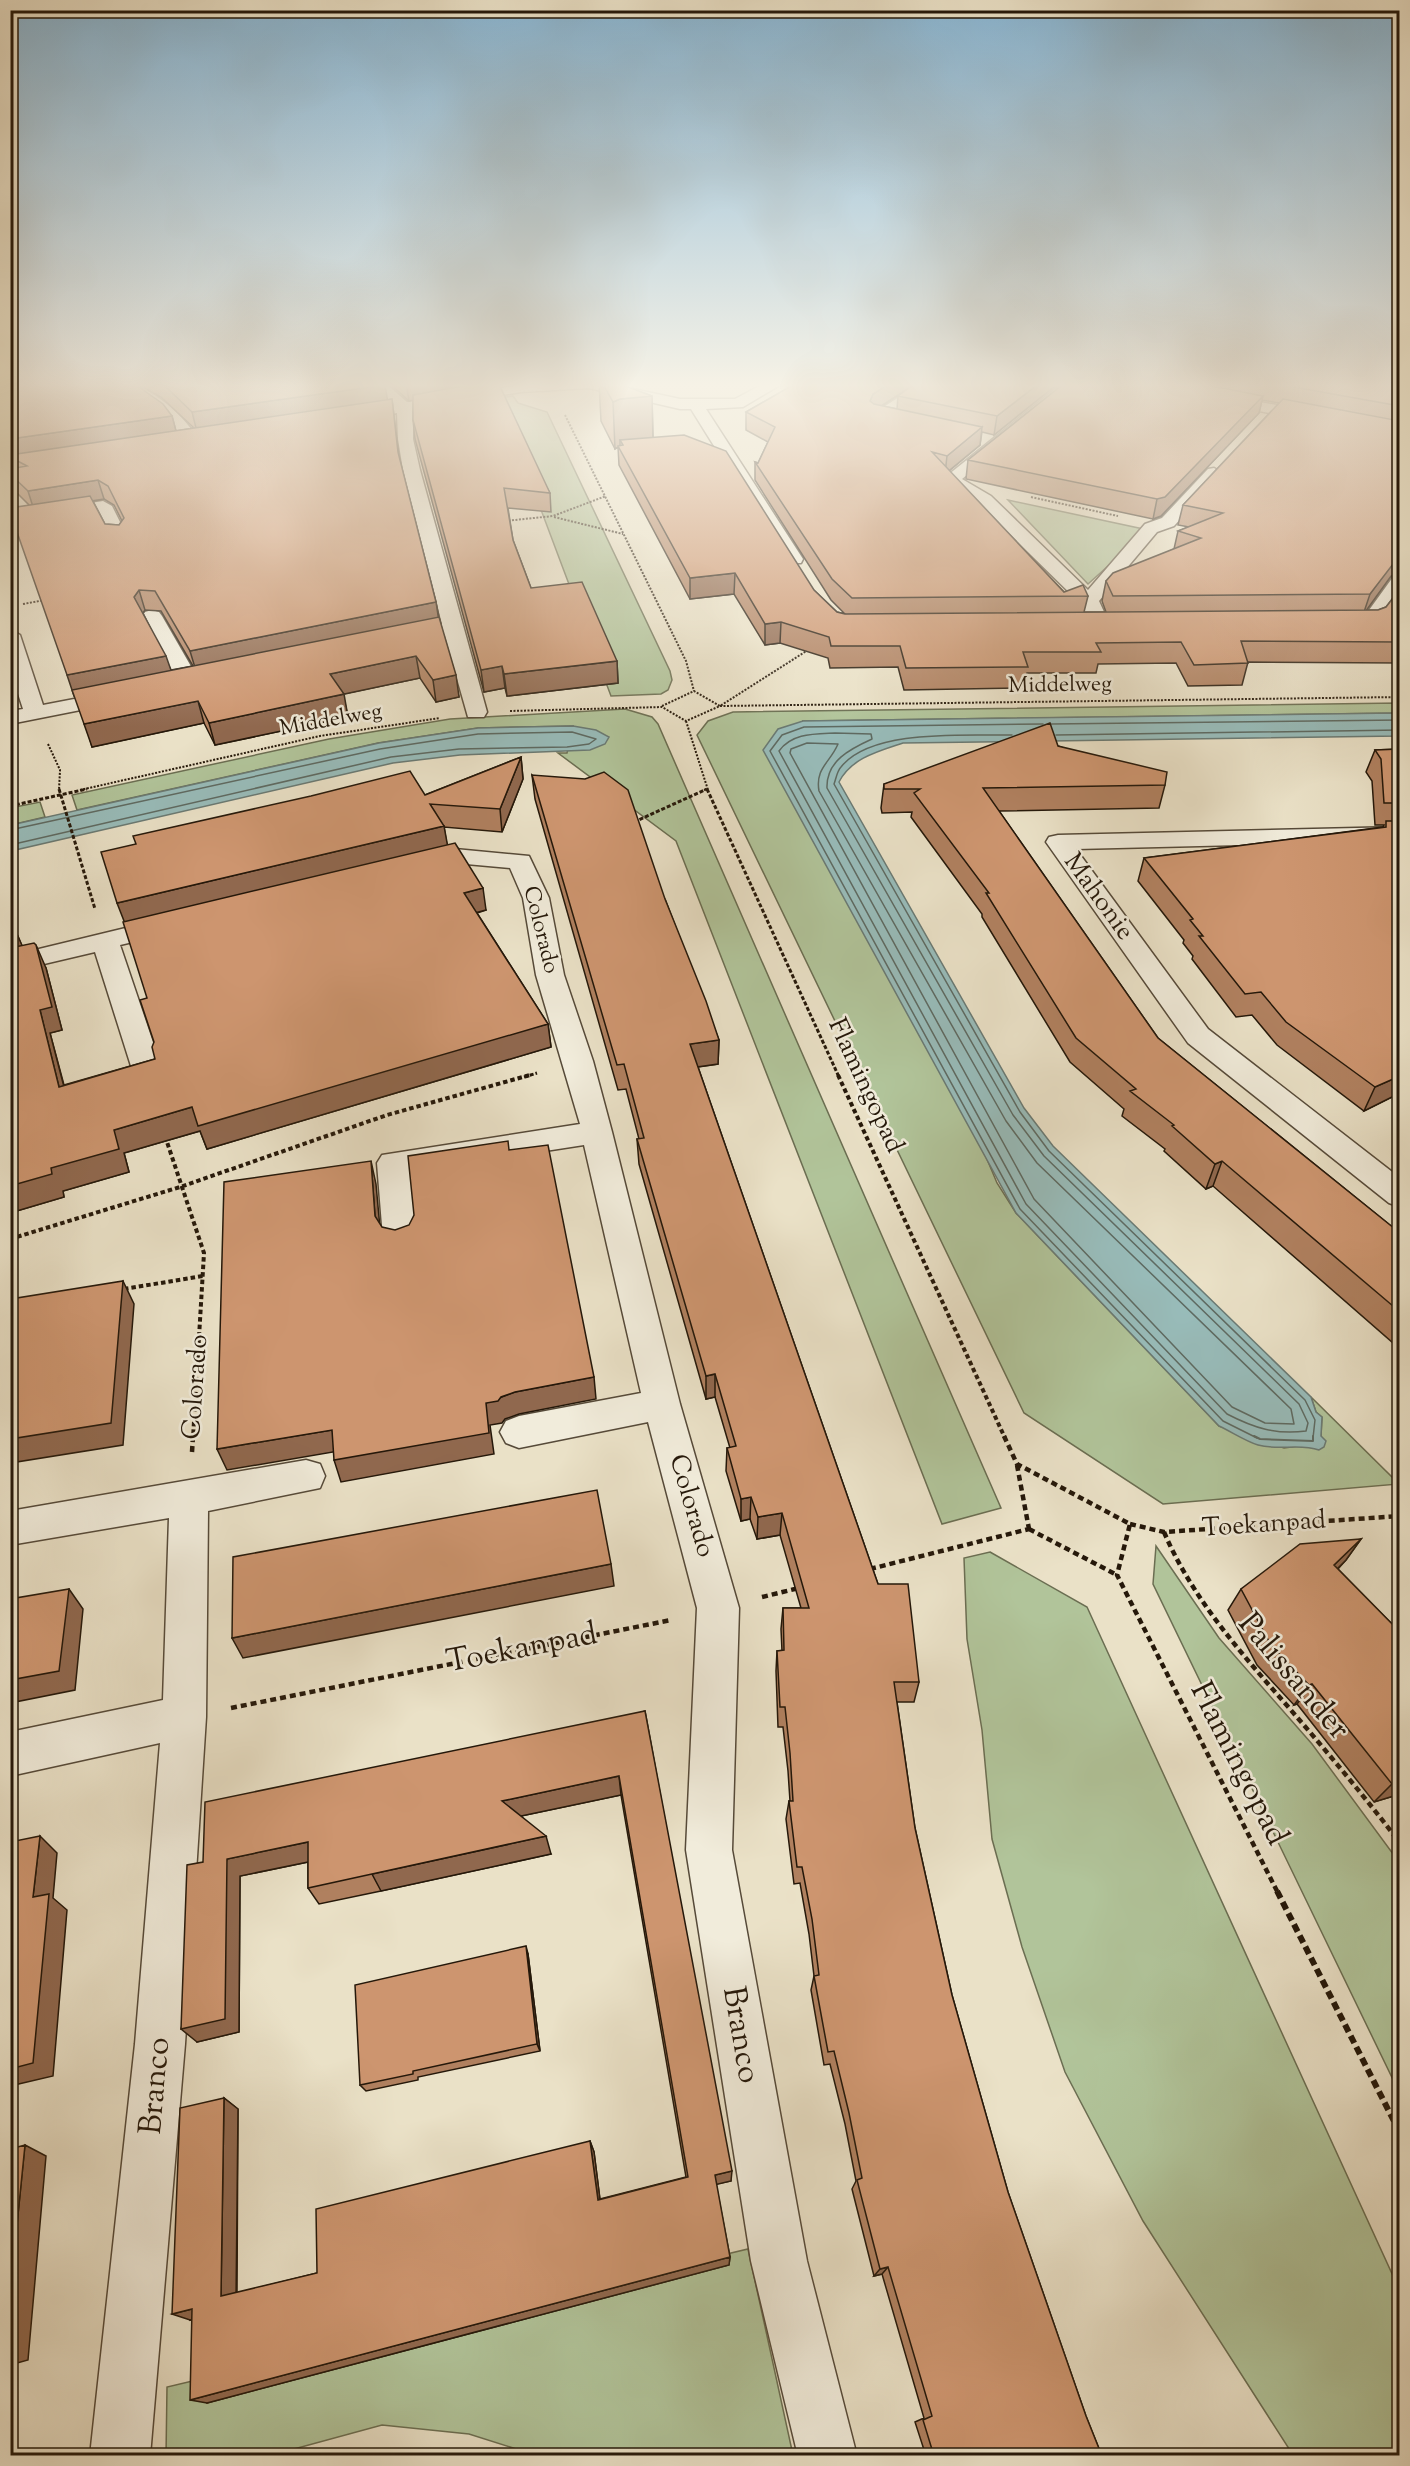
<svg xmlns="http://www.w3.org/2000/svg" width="1410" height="2466" viewBox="0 0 1410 2466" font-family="'Sorts Mill Goudy',serif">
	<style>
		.green { fill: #b1c49a; stroke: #6b6e52; stroke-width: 1.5 }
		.water { fill: #98bcba; stroke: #6a7a74; stroke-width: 1.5 }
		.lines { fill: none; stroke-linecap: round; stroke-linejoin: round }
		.shore-far1 { stroke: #5e6a62; stroke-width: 1.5 }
		.shore { stroke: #5e6a62; stroke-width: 2 }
		.minor-casing { stroke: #564a39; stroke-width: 3 }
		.path-far4 { stroke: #25180a; stroke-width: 2; stroke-dasharray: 2 1.5; stroke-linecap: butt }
		.path-far3 { stroke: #25180a; stroke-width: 3; stroke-dasharray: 4 2; stroke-linecap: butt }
		.path-far2 { stroke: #25180a; stroke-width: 4; stroke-dasharray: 4.5 3; stroke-linecap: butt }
		.path-far1 { stroke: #25180a; stroke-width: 4.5; stroke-dasharray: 6 4; stroke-linecap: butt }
		.path { stroke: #25180a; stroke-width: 6; stroke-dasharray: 8 4.5; stroke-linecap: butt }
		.minor { fill: #f1ecdb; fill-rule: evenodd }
		.wall { fill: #b0805f; stroke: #25180a; stroke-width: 1.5; fill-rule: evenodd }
		.shaded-wall { fill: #90684e; stroke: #25180a; stroke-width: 1.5 }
		.building { fill: #cd956f; stroke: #25180a; stroke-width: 1.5 }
		.labels { text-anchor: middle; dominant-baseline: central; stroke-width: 5; stroke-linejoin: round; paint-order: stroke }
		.far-street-label { font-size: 22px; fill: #25180a; stroke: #f1ecdb }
		.street-label { font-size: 26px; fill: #25180a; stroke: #f1ecdb }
		.near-street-label { font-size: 32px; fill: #25180a; stroke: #f1ecdb }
	</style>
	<rect width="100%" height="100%" fill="#eae1c7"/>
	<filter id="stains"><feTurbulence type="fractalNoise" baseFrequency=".00333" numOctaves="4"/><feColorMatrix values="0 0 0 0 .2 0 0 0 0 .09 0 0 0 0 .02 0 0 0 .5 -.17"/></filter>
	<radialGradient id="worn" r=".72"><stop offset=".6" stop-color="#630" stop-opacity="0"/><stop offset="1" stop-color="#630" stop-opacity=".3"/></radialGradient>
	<path class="green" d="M513,396l5,7 29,9 123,259 2,9 -4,10 -7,4 -50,2 -112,-298z
		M1008,500l140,30 -60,54z
		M1399,703v10l-596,8 194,462 19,30 203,213 65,22 22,-3 15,-9 1,-19 -6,-5 -5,-15 88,87 -236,20 -139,-91 -327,-678 11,-14 25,-9z
		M625,709l27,8 6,7 343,784 -59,16 -266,-683 -118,-88h9l6,-27 -95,2 -100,15 -301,67 -5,-15 257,-56 121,-20z
		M40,802l5,15 -34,8 -1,-17z
		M1156,1546l63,92 93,106 87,118v230l-246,-508z
		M990,1552l97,55 312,682v166h-106l-150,-234 -78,-149 -43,-125 -30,-108 -10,-109 -15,-91 -3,-81z
		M748,2249l45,206h-258l-66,-21 -87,-9 -110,30 -106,1 1,-69z"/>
	<path class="water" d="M1395,713l4,2v21l-496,7c-24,8 -52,15 -64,39l185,326 29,38 258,251 5,15 6,5 -1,19 5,5 -2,6 -5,3c-20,-7 -40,1 -61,-5 -13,-4 -26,-13 -39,-19l-203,-213 -253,-463 15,-21 25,-8z
		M573,726l23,4 13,7 -4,7 -15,6 -130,5 -67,8 -382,88v-26l368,-82 99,-15z"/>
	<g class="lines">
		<path class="shore-far1" d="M1043,724l-239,3 -22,8 -12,16 250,458 203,212 34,17
			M1051,724l349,-4
			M835,733l36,1 1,5c-22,10 -46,22 -45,49l186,327 31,41 255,248 9,19 -2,8c-30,4 -52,-3 -79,-17l-201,-210 -247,-453c13,-18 35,-17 56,-18z
			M1012,735c-45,1 -140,-7 -171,32 -4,4 -5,12 -7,17l186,328 29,39 256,249 10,20 -2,18
			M1056,735l344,-5
			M807,743l31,1c-8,19 -23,24 -19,47l187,330 31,42 254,246 3,15 -29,-1 -33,-16 -198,-208 -244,-446 1,-4z
			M10,830l370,-81 98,-15 94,-2 24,7 -7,5 -22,3 -108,2 -68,8 -381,88"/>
		<path class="shore" d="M1254,1436l6,3 53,2v-5"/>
		<g class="minor-casing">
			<path id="minor" d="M114,382c34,0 65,29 84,56l-2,3h-12l-14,-20z
				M368,382h16l23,20 136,-20h58l79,17h55l32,-17h18l-42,25 -37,2 97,150 -2,4h-14l-96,-154h-11l-91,-21 -68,4 -108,18v29l7,31 67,242 -3,5h-16l-23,-81 -45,9 -7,-2 -3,-4 3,-4 49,-11 -39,-154 -5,-31 -1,-26 -48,8 -8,-5 8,-5 43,-7z
				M1064,382h17l-119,97 29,17 97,94 57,-66 17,-6 46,-49 6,-1 8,5 -48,53 -17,6 -58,69 12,26 -3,4h-14l-14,-28 -101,-99 -36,-25z
				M1121,382h32l247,46v10l-272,-52z
				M919,384l7,4 -2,3 -33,24 23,5 2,3 -2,3 -6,2 -35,-8 -3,-3 3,-3z
				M103,501l9,5 16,32 -3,4h-12l-16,-30 -87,14v-10z
				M1400,575v20l-23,32h-42l-3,-4 3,-4 29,-2 29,-40z
				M152,610l7,2 3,4 38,66 -4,4h-14l-4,-4 -36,-66 3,-4z
				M10,629l10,6 23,70 78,-15 8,1 3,5 -3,5 -8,1 -111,22v-13l13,-2 -13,-40z
				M1400,827v14l-324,8 132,180 192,149v29l-11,-4 -201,-160 -142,-201 3,-5 9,-2z
				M455,849l74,7 20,42 15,77 29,86 19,71 68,272 59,204 -7,242 75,411 50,195h-59l-47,-195 -65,-411 11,-242 -49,-186 -129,26 -13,-5 -6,-11 6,-11 13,-5 122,-23 -57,-248 -174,27 7,66 -5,9 -12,3 -12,-3 -5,-9 -6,-75 5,-8 198,-31 -44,-149 -13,-77 -13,-30 -55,-5 -35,9 -9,-3 -4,-5 4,-5z
				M171,917l9,2 4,6 -4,6 -60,14 41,121 -5,7 -10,3 -10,-3 -5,-7 -36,-114 -85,20v-16z
				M306,1460l14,4 5,12 -5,12 -112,23 -2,206 -21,327 -35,412h-60l45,-412 25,-301 -150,33v-44l153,-32 6,-182 -159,27v-34z"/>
		</g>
		<path class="path-far4" d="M565,415l121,246 8,30
			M1031,497l87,19
			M554,517l69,17
			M505,521l48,-5 53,-20
			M23,604l22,-4
			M662,706l32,-15 26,15 88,-56
			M510,711l152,-4 24,14 34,-15 680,-9
			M686,721l22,69
			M48,744l12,26 -1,20
			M80,790l240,-54 120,-18
			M704,790l3,-1"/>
		<path class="path-far3" d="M59,789l36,120
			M707,789l132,288
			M10,806l77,-17
			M634,822l73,-33
			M524,1077l13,-4"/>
		<path class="path-far2" d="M838,1075l167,363
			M165,1136l39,117 -11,185
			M10,1239l170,-52 207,-72 143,-40
			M124,1289l79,-13"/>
		<path class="path-far1" d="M1004,1436l13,28 113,60 -13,51 161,318
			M192,1452l1,-16
			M1017,1465l12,64
			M1130,1524l34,8 236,-16
			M1029,1529l88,46
			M1164,1532c29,68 78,122 126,177 38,44 75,88 110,134
			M870,1569l159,-40
			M762,1597l37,-9
			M231,1708l440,-88"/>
		<path class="path" d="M1277,1891l123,242"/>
		<use href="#minor" class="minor"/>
	</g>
	<path class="wall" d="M10,382h372l5,18 5,-1 7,58 37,145 3,15 20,80 -23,5 -16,-24 -77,16 5,23 -133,28 -11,-22 -112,24 -63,-242 -17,-17 -2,-4v-15h3l-3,-7zM134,384h4l23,13 33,31 -18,3 -4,-15zM104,499l10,6 8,16 -3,4 -14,-1 -12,-23zM145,610l16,1 32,55 -22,4 -28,-57z
		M388,382h95l67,111 1,19 -43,-4 5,32 18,48 86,73 1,22 -111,13 -2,-8 -21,4 -69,-253 -2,-19v-20l-4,1z
		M599,382h16l37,14 1,41 184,175 8,2 -14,-14 -76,-120v-18l3,1 10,-21 -22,-12v-18l52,-30h262l-66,53 -12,-3 -2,13 -31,26 115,121 24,4 -4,16h22l-4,-11 4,-20 68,-32 4,-18 11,-4 -11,-2 5,-20 96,-102 -17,-3 -3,13 -98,103 -8,3 -187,-40 2,-19 98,-78h334v191l-9,3 -25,34h12l8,-3 14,-18v74l-152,-1 -6,23 -54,1 -12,-23 -78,1 -2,9h-69l-3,15 -120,2 -6,-23 -68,1 -2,-10 -48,-15 -15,2 -31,-51 -44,5 -71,-134 -1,-18 -3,2 -14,-28zM913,385l-15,11 -1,13 -15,-3z
		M1058,746l107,39 -6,23 -160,3 159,227 242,195v116l-187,-163 -7,3 -42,-38 1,-2 -43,-33 2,-7 -54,-47 -88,-145v-3l-71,-97 1,-5 -30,1 -1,-5 3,-24z
		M1400,749v344l-36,18 -87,-66 -25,-30 -16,2 -44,-58 1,-3 -10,-13 1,-3 -46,-59 6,-23 239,-31 1,-2h-9l-3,-44 -6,-9 9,-22z
		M521,757l2,22 -21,53 -58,-5 3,18 39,65 -9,3 71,111 3,23 -344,102 -7,-18 -76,22 5,19 -66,19 1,6 -54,16 4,-286 8,19 24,22 16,62 -12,3 14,52 91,-26 -1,-17 -7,-44 278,-203z
		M532,775l133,124 54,141 -1,24 -20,3 180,517 41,98 -5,20h-17l18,126 37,167 56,197 78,224 16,40h-176l-11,-34 9,-4 -42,-144 -8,2 -22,-87 4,-8 -11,-57 -15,-60 -6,1 -13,-75 3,-14 -5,-42 -9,-51 -6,1 -8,-65 3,-18h1l-2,-30 -5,-44h-5l-2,-56 1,-20h5l-1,-22 2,-21h18l-21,-73 -23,4 -7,-20 -9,2 -15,-50 1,-23h3l-15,-51 -9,2 -67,-235 -2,-25h2l-13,-50 -8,1 -83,-291z
		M1361,1539l-15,21 -8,9 62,63v166l-3,-3 -23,7 -77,-98 -3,1 -37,-40 -29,-55 13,-21z
		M645,1711l86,470 -15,3 14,73 -1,8 -522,138 -15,-84 -2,1 34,-222 14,11 -1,184 80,-20 273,-132 4,11 6,47 86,-22 -65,-382 -100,21 30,38 -170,37 -62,13 -11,-16v-26l-68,14 -1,156 -42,10 6,-180z
		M528,1954l12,97 -122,26v3l-52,11 -6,-6z"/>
	<path class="shaded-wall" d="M406,382h77v7l-74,12z
		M892,382h26l-46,30 -2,-11 3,-7z
		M1041,382h19l-66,53 3,-19z
		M385,385l3,18 -191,29 -5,-20z
		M652,396l1,46 -33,-2v6l-5,3 -2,-47 7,-3z
		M1263,396l-4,17 -98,103 -8,3 4,-20z
		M172,416l5,19 -167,22v-18z
		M982,427l-2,18 -35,29 2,-18z
		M98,480l6,19 -70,11 -6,-19z
		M1398,555h2l-1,18 -8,3 -28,39 7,-21z
		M735,573l-1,21 -44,5v-21z
		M139,590l6,20 -5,7 -6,-20z
		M436,602l3,20 -243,49 -6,-20z
		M781,622l-1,21 -15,2v-21z
		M166,656l7,20 -99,20 -7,-21z
		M416,656l4,22 -85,18 -5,-22z
		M617,661l1,22 -111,13 -3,-22z
		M502,666l3,22 -21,4 -3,-22z
		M456,675l3,22 -23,5 -3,-22z
		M344,694l4,23 -133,28 -6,-22z
		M198,701l6,22 -112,24 -8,-23z
		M521,757l2,22 -21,53 -2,-23z
		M444,826l4,22 -322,78 -9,-23z
		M483,888l3,22 -19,5 -3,-22z
		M14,927l10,23 -14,4v-26z
		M36,945l10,23 16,62 -12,3 20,77 -11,-23 -19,-77z
		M548,1024l3,23 -344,102 -7,-18 -76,22 5,19 -66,19 1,6 -54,16v-27l41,-18 63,-38 78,-23z
		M719,1040l-1,24 -28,4v-24z
		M1400,1076v17l-36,18 11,-24z
		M371,1161l5,23 5,55 -6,-23z
		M1222,1161l-9,25 -7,3 9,-25z
		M123,1281l11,23 -11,141 -113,18v-24z
		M715,1374v23l-9,2v-23z
		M594,1377l2,22 -77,15 -14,5 -3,4 -12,2 4,29 -153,28 -7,-22 181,-68z
		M332,1430l7,21 -112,19 -10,-21z
		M751,1497l-1,22 -9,2v-22z
		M782,1513l-2,22 -23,4 1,-22z
		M1361,1539l-15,21 -26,26 14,-21z
		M611,1564l3,22 -371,72 -11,-20z
		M69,1589l14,20 -8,81 -65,13v-23z
		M1312,1684l-15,20 -3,1 15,-20z
		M619,1776l2,19 -114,24 -5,-18z
		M1400,1782v11l-3,2 -23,7 18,-18z
		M40,1836l17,17 -4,45 14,12 -14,166 -43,10v-17l23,-172z
		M546,1836l5,18 -170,37 -9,-17z
		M308,1842l10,18 -78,16 -1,156 -42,10 -16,-13 46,-170z
		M526,1946l2,8 12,97 -3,-7z
		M224,2098l14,11 -2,193 -15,-6z
		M590,2141l4,11 7,56 -3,-8z
		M25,2145l21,11 -18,204 -18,5v-71z
		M732,2171l-1,10 -17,4 1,-10z
		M730,2257l-1,8 -522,138 -17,-3z
		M888,2267l-6,7 -8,2 6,-7z
		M192,2309l17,6 -19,5 -18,-6z"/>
	<path class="building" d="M10,382h122l31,22 9,12 -162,23z
		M161,382h221l3,3 -193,27z
		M484,382h14l52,111 -46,-5 9,52 18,48 51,-6 35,79 -113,13 -2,-8 -21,4 -68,-250v-25z
		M602,382h13l37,14 -32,3 -7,3z
		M798,382h94l-19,12 -3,7 4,3 108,23 -35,29 -15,-4 132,140 19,-7 5,11 -236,2 -20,-19 -77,-117 3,1 17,-36 -29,-15z
		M917,382h124l-44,34 -99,-20z
		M1066,382h126l71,14 -98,101 -8,2 -189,-39z
		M1266,382h134v24z
		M392,399l6,53 38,150 -246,49 -35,-60 -16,-1 -5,7 32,59 -99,19 -57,-163v-4l80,-12 15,28 14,1 5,-7 -16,-32 -10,-6 -70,11 -18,-17v-5l17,-3 -17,-9v-2z
		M1283,399l117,22v134l-30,39 -257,2 -7,-15 7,-8 88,-35 -23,-7 45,-18 -40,-8z
		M684,435l42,16 88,139 23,22 8,2 533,-4 8,-3 14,-18v53l-159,-1 7,22 -54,2 -13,-23 -85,1 5,9h-78l5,15 -122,1 -6,-22h-69l-2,-9 -48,-15 -16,2 -30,-51 -45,5 -72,-132 5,-1 -3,-5z
		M439,617l17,58 -23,5 -17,-24 -86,18 14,20 -135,29 -11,-22 -114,23 -12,-34z
		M1050,723l8,23 109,26 -2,13 -182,3 175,250 242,195v79l-178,-151 -7,3 -43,-38 2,-1 -44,-34 6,-2 -60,-51 -90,-145h3l-75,-100 6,-4h-36v-5z
		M1400,749v54h-16l-3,-44 -6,-9z
		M521,757l-21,52 -70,-5 14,22 -327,77 -16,-51 35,-8 -3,-8 178,-40 99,-25 15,24z
		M604,772l24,18 37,109 41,102 13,39 -29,4 188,540h30l11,98h-25l21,146 37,167 56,197 78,224 16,40h-168l-11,-36 9,-4 -44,-149 -8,2 -23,-89 5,-2 -13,-65 -15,-62 -6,1 -14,-76 5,-1 -7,-56 -10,-52h-5l-8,-66h4l-3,-48 -5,-46h-5l-3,-56 7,-1 -1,-42h26l-27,-95 -24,4 -7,-20 -10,2 -14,-51 9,-2 -21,-72 -9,2 -69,-237 7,-1 -20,-74 -7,1 -85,-290 53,4z
		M1386,821h14v255l-25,11 -89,-65 -25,-30 -16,2 -46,-58h4l-13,-16 3,-1 -49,-61 242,-31z
		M455,843l28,45 -19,5 84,131 -350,102 -6,-19 -78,23 5,19 -68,19 1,6 -42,12v-238l24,-5 2,2 16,62 -12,3 19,77 96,-28 -3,-12 2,-5 -14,-42 7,-2 -24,-76z
		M508,1141l1,9 39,-5 46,232 -79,15 -14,5 -3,4 -12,2 3,30 -155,27 -2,-30 -115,19 7,-267 147,-21 4,55 7,11 13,3 14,-5 5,-10 -6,-59z
		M123,1281l-12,142 -101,16v-128l5,-1 2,-12z
		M597,1490l14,74 -379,74 1,-81z
		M1361,1539l-27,26 66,67v150l-8,2 -80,-100 -3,1 -38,-40 -30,-56 59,-45z
		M69,1589l-10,82 -49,9v-81z
		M645,1711l87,460 -17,4 15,82 -540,143 2,-91 -20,5 8,-206 44,-10 -3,198 96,-23 -1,-64 274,-68 8,59 90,-23 -69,-401 -117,25 44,35 -174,38 -64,14v-46l-81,17 -2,160 -44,10 6,-164 16,-3 2,-60z
		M40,1836l-7,61 16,-3 -16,169 -23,6v-227z
		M526,1946l11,98 -124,27v3l-53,11 -5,-100z
		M25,2145l-15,149v-145z"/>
	<linearGradient id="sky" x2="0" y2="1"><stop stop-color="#88b7d6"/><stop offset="0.53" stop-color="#f6f2e6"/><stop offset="1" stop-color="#f6f2e6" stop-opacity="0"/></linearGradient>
	<rect width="1410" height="727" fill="url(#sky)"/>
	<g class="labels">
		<g class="far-street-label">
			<text transform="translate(1060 686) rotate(-1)">Middelweg</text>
			<text transform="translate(331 721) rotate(-10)">Middelweg</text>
			<text transform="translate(540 930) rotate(76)">Colorado</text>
		</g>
		<g class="street-label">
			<text transform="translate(1098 897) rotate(54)">Mahonie</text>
			<text transform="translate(865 1086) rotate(65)">Flamingopad</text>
			<text transform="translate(196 1387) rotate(-86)">Colorado</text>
			<text transform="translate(691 1506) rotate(74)">Colorado</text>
			<text transform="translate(1264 1525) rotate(-4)">Toekanpad</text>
		</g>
		<g class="near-street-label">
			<text transform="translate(522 1649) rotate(-11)">Toekanpad</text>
			<text transform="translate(1293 1677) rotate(50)">Palissander</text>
			<text transform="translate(1238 1764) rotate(63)">Flamingopad</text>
			<text transform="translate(740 2035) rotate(80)">Branco</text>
			<text transform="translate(156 2086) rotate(-85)">Branco</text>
		</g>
	</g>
	<rect width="1410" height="2466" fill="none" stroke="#eae1c7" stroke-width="36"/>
	<rect x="12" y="12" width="1386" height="2442" fill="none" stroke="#25180a" stroke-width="3"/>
	<rect x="18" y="18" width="1374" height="2430" fill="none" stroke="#25180a" stroke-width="1.5"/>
	<rect width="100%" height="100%" filter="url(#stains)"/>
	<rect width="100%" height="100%" fill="url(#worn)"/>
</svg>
